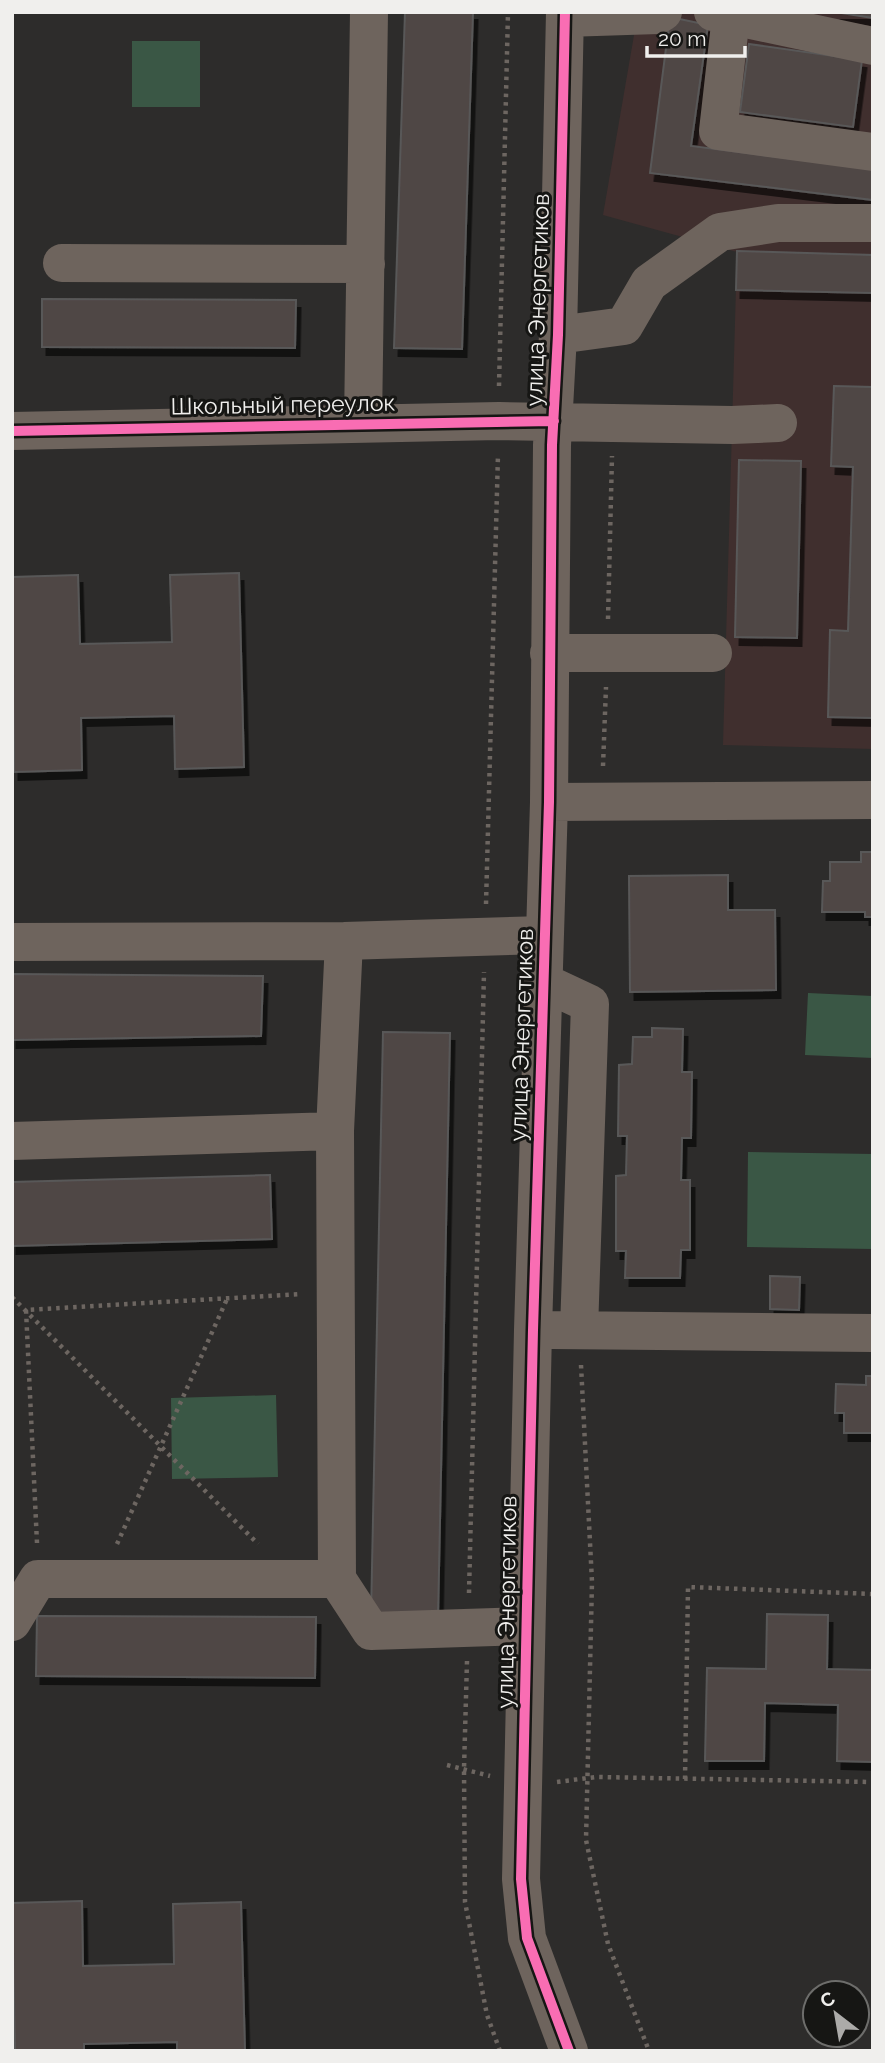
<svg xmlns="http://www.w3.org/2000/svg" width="885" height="2063" viewBox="0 0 885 2063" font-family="Raleway,sans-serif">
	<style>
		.industrial { fill: #402f2e }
		.green { fill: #3a5745 }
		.building { fill: #4f4645; stroke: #595858; stroke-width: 2; filter: url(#shadow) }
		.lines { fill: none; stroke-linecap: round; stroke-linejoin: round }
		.path { stroke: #6d6661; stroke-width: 4.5; stroke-dasharray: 3.5 5; stroke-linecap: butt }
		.minor { stroke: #6e645d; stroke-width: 38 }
		.cycleway-casing { stroke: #161614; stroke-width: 15 }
		.cycleway { stroke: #f96db3; stroke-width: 10 }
		.labels { text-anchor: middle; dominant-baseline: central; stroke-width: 6; stroke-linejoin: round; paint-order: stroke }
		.street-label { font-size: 23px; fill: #f0efed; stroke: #161614 }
	</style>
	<defs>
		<filter id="shadow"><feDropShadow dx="4.5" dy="8" stdDeviation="0" flood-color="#0009"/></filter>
	</defs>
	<rect width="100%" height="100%" fill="#2d2c2b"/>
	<path class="industrial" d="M638,12h235v737l-150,-4 14,-493 -134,-37z"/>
	<path class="green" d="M132,41h68v66h-68z
		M808,993l65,3v62l-68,-3z
		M748,1152l125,2v95l-126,-2z
		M276,1395l2,82 -106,2 -1,-81z"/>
	<path class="building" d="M405,12h68l-11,337 -68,-1z
		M835,12h38v6z
		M670,17l38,8 -17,121 182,23v31l-223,-27z
		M749,44l113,16 -9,67 -113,-15z
		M737,251l136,4v38l-137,-3z
		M42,299l254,1 -1,48 -253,-1z
		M834,386l39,1v331l-45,-1 2,-87 18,1 5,-164 -22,-1z
		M739,460l62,1 -4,177 -62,-1z
		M239,573l5,194 -69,2 -1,-53 -93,2 1,52 -68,2 -2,-195 66,-2 2,69 92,-2 -2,-67z
		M861,852h12v65h-8v-5h-43l1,-31h7v-19h31z
		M728,875v35h47l1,80 -146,2 -1,-116z
		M12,974l251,2 -2,60 -249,4z
		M652,1028l31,1 -1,43h10l-1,66h-9l-1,42h9v70h-9l-1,28h-55l1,-27h-10v-75l10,-1 1,-39h-9l1,-71 13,-1 1,-27h19z
		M383,1032l67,1 -12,585 -67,-1z
		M270,1175l2,64 -260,7v-64z
		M770,1276l30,1 -1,33 -29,-1z
		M866,1376h7v65l-1,-8h-28v-20h-9l1,-29 30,1z
		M767,1614l61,1 -1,54 46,1v92l-36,-1 1,-56 -73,-2 -1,58h-59l2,-93 59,1z
		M37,1616l279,1 -1,61 -279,-2z
		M82,1901l1,65 91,-2 -1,-60 68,-2 4,149h-68v-9l-93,2v7h-69l-3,-148z"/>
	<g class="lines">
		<path class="path" d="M499,386l9,-374
			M608,619l4,-163
			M603,766l3,-79
			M486,904l12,-450
			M12,1297l246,247
			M581,1365l11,217 -6,258 22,104 41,107
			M37,1543l-11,-233 275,-16
			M117,1544l110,-245
			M469,1593l15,-621
			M467,1661l-3,108 1,133 22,113 13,36
			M447,1765l43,11
			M685,1779l3,-192 185,7
			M557,1782l39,-5 277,5"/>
		<path class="minor" d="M565,12l-7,323 -6,110 -3,357 -16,528 -12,549 6,59 42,113
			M713,12l160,34
			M731,16l-13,115 155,21
			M565,18l93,-3 5,-3
			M62,263l304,1
			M558,335l66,-9 25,-43 71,-51 58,-9h95
			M363,423l6,-411
			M12,431l487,-10 233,4 46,-2
			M549,653h164
			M549,802l324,-2
			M12,942l332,-1 201,-6
			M543,982l47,22 -11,326
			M12,1141l323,-10
			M552,1330l321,3
			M337,1579l34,52 155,-5
			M12,1622l26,-43h299l-2,-448 9,-190"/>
		<g class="cycleway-casing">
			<path id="cycleway" d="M565,12l-7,323 -6,110 -3,357 -16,528 -12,549 6,59 42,113
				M12,431l542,-10"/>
		</g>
		<use href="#cycleway" class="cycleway"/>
	</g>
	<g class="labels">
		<g class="street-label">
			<text transform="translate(537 300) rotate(-88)">улица Энергетиков</text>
			<text transform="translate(283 404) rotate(-1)">Школьный переулок</text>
			<text transform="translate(521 1035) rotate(-88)">улица Энергетиков</text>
			<text transform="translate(506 1602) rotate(-89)">улица Энергетиков</text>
		</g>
	</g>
	<rect width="885" height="2063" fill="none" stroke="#f0efed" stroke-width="28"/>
	<g transform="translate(836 2014) rotate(329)"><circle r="33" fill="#161614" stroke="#6d6d6b" stroke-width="2"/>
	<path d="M0-5L12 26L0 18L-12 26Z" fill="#acaba9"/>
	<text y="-10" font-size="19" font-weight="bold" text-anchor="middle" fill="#f0efed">С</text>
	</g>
	<path d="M647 46v10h98v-10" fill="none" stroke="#f0efed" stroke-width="3.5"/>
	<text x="658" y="46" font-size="21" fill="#f0efed" stroke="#161614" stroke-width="5" paint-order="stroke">20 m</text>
</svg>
